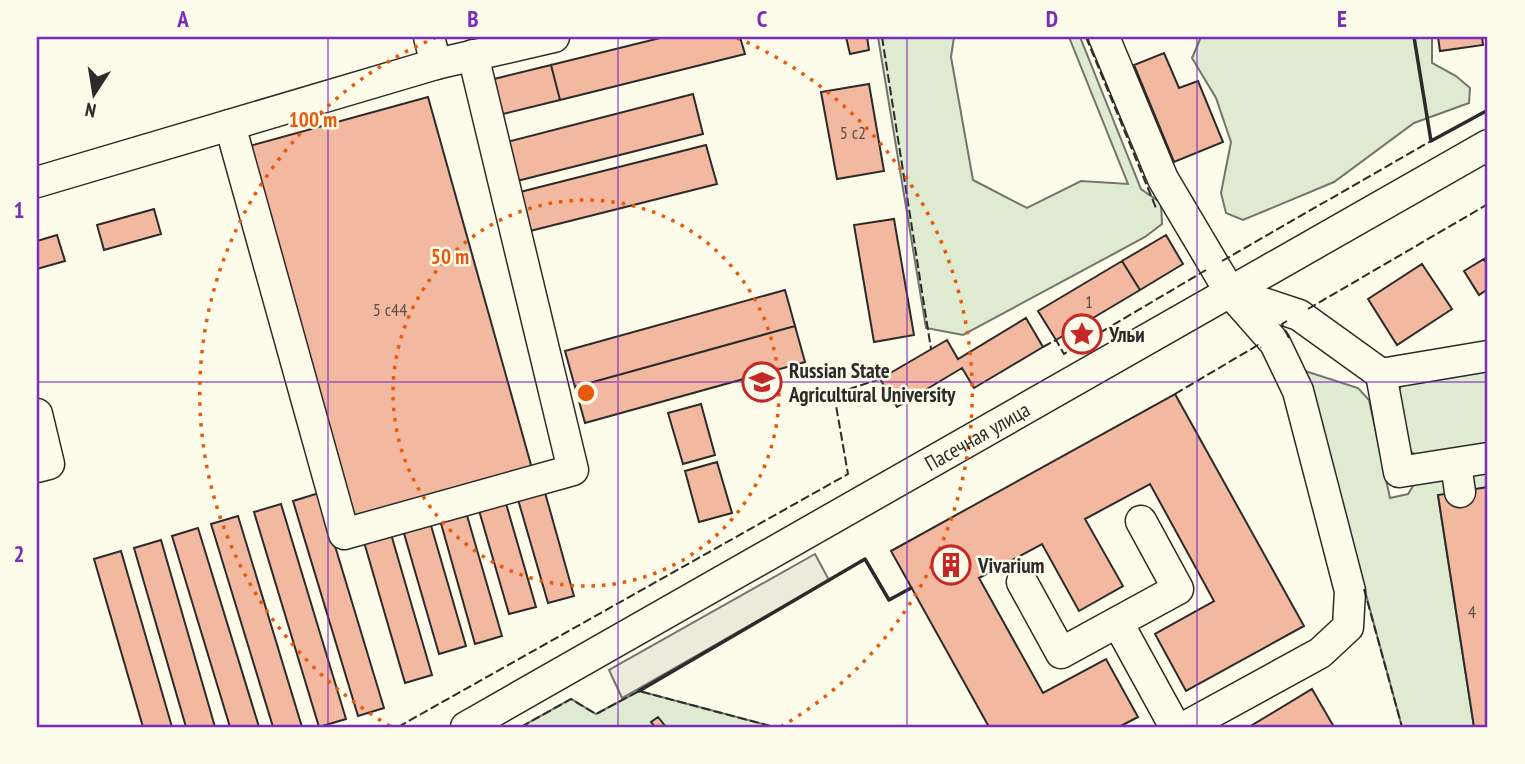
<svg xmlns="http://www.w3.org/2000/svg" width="1525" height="764" viewBox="0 0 1525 764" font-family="'PT Sans Narrow',sans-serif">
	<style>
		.green { fill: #deebd1; stroke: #74746e; stroke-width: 2 }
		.parking { fill: #eceadb; stroke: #74746e; stroke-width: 2 }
		.building { fill: #f2b8a0; stroke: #2b2b2b; stroke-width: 2 }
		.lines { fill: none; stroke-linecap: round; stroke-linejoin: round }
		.minor-casing { stroke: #2b2b2b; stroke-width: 33 }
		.minor { stroke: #fdfbea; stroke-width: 30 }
		.fence { stroke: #2b2b2b; stroke-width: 2; stroke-dasharray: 9 3.5; stroke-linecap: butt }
		.wall { stroke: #2b2b2b; stroke-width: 3.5 }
		.grid { fill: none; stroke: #7b2cbf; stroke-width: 2; stroke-opacity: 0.55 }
		.ring { fill: none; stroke: #e8590c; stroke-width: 3.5; stroke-dasharray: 3.5 7 }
		.labels { text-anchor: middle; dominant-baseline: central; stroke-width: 5; stroke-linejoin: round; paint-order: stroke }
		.number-label { font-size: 18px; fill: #5d4e48 }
		.poi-label { font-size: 21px; font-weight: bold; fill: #2b2b2b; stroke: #fdfbea; text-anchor: start }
		.street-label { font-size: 21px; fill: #2b2b2b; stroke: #fdfbea }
		.centre { fill: #e8590c; stroke: #fdfbea; stroke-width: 3.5 }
		.ring-label { font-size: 21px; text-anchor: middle; font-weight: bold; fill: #e8590c; stroke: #fdfbea; stroke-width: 5; stroke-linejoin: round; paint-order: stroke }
		.neatline { fill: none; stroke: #7b2cbf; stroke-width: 2.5 }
		.grid-label { font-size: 23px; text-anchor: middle; font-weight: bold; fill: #7b2cbf }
	</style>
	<rect width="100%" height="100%" fill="#fdfbea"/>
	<path class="green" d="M878,37h76l-3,20 22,123 54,28 54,-27 47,3 -59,-147h11l61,152 20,14 1,21 -17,13 -182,98 -37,-7z
		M1201,37h231v26l24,13 14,12 -1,15 -55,20 -80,59 -91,38 -17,-7 -5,-20 10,-51 -15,-44 -24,-40z
		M1488,368v78l-70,10 -13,-8 -9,-52 6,-12z
		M1305,371l53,17 11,12 21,98 18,-4 10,-16 23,-5 13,20 -16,3 36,231h-72z
		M1488,463v24l-19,4 -1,-24z
		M639,691l135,36h-253l50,-28 25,15z"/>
	<path class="parking" d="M815,554l14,26 -207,118 -13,-28z"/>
	<path class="building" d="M664,37h76l5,17 -185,46 -9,-35z
		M846,37h21l2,13 -19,4z
		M1438,37h44l1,8 -43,6z
		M1164,53l15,35 19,-7 25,61 -49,20 -40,-97z
		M551,65l9,35 -61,15 -9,-35z
		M869,84l15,87 -47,8 -16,-87z
		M693,94l10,40 -186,47 -10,-39z
		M428,97l105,375 -181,50 -106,-375z
		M706,145l11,39 -187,47 -10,-39z
		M154,209l7,25 -57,16 -7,-25z
		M894,219l20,116 -40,7 -20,-117z
		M57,235l8,26 -28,8v-28z
		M1166,235l17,29 -43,26 -18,-29z
		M1484,259l4,7v23l-9,6 -15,-24z
		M1122,261l18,29 -84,50 -18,-29z
		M1422,264l30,45 -55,36 -29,-46z
		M785,290l10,36 -220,61 -10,-36z
		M1026,318l17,29 -69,41 -12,-20 -65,39 -17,-28 67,-39 11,19z
		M795,326l10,36 -220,61 -10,-36z
		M1175,394l129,232 -118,65 -31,-57 59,-33 -64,-117 -65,35 38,67 -44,25 -37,-67 -63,34 64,115 63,-34 32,58 -19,10h-130l-98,-176z
		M701,404l14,51 -32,9 -15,-51z
		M717,462l15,51 -33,9 -14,-51z
		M1488,487v240h-14l-36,-232z
		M544,489l30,107 -26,7 -31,-107z
		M319,493l65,215 -26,8 -65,-215z
		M505,500l31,107 -27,7 -31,-107z
		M281,504l65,215 -27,8 -65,-215z
		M466,512l36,124 -27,8 -35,-124z
		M238,516l64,211h-29l-62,-203z
		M430,522l36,124 -27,8 -36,-124z
		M198,528l61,199h-29l-58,-191z
		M391,534l41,141 -27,8 -41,-141z
		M161,540l54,187h-29l-52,-179z
		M121,551l51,176h-29l-49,-168z
		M1312,689l22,38h-85z
		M658,717l8,10h-11l-4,-5z"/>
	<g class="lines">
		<g class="minor-casing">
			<g id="minor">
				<path d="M429,37l7,27"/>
				<path d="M1104,37l59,142 67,113 45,51 23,48 52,200 -2,36 -28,26 -135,74"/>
				<path d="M230,125l114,409 229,-64 -100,-415"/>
				<path d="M37,182l399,-118 118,-27"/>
				<path d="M1233,293l66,22 82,59 18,98 89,-14"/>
				<path d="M1381,374l107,-18"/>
				<path d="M37,414l12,50 -12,3"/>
				<path d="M1456,464l4,28"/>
				<path d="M1022,582l39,71 117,-64 -37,-68"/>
				<path d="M1118,623l57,104"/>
				<path id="s1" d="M466,727l1022,-582"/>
			</g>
		</g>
		<use href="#minor" class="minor"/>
		<path class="fence" d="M882,37l49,312
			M1086,37l70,171
			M1222,261l209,-120
			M1308,309l180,-105
			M1287,321l-5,3 7,14
			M1043,347l13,-7 8,14 142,-84
			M1175,394l83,-49 3,3
			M1364,589l38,138
			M398,727l450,-253 -14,-80 46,-15
			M521,727l50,-28 25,15 43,-23 135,36"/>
		<path class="wall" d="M1414,37l17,104 57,-31
			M639,691l226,-132 24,41 22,-12"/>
	</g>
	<path class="grid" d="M328,37v690M618,37v690M907,37v690M1197,37v690M37,382h1451"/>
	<g class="ring">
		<circle cx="586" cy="393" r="193"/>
		<path d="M390 726A386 386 0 0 1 435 38M737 38A386 386 0 0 1 782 726"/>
	</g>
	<defs>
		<g id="sight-ring" transform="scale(2.0125)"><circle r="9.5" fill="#fdfbea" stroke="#c62828" stroke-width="1.5"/><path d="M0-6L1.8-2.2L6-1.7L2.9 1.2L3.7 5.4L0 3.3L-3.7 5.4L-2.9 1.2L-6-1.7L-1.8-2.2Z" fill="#c62828"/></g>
		<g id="university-ring" transform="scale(2.0125)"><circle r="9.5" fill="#fdfbea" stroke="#c62828" stroke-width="1.5"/><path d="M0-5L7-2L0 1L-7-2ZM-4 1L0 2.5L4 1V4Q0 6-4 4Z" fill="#c62828"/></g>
		<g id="building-ring" transform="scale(2.0125)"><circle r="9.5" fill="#fdfbea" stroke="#c62828" stroke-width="1.5"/><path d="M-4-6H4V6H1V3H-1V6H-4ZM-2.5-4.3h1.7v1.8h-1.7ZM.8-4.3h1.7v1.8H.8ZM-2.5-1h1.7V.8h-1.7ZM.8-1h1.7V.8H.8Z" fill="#c62828"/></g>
	</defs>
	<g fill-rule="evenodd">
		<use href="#sight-ring" x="1082" y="334"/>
		<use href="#university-ring" x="762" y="382"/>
		<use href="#building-ring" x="951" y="565"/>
	</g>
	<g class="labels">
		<g class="number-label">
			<text x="853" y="132">5 с2</text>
			<text x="1089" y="301">1</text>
			<text x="390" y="309">5 с44</text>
			<text x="1472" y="611">4</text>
		</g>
		<g class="poi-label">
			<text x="1109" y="334">Ульи</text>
			<text x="789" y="370">Russian State<tspan x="789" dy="24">Agricultural University</tspan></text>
			<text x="978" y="565">Vivarium</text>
		</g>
		<g class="street-label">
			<text stroke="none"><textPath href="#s1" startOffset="588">Пасечная улица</textPath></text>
		</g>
	</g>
	<circle cx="586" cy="393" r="10" class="centre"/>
	<g class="ring-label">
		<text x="313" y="127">100 m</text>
		<text x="450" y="264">50 m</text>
	</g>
	<rect width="1525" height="764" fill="none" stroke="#fdfbea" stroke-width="77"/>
	<g transform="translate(94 94) rotate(192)" stroke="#fdfbea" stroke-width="5" paint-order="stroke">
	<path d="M0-5L12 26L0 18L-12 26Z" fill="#2b2b2b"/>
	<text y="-10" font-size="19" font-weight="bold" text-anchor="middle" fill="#2b2b2b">N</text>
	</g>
	<rect x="38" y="38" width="1448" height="688" class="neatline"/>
	<g class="grid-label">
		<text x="183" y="27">A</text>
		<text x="473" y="27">B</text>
		<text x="762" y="27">C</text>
		<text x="1052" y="27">D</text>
		<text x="1342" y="27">E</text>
		<text x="19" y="218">1</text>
		<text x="19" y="562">2</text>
	</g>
</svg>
